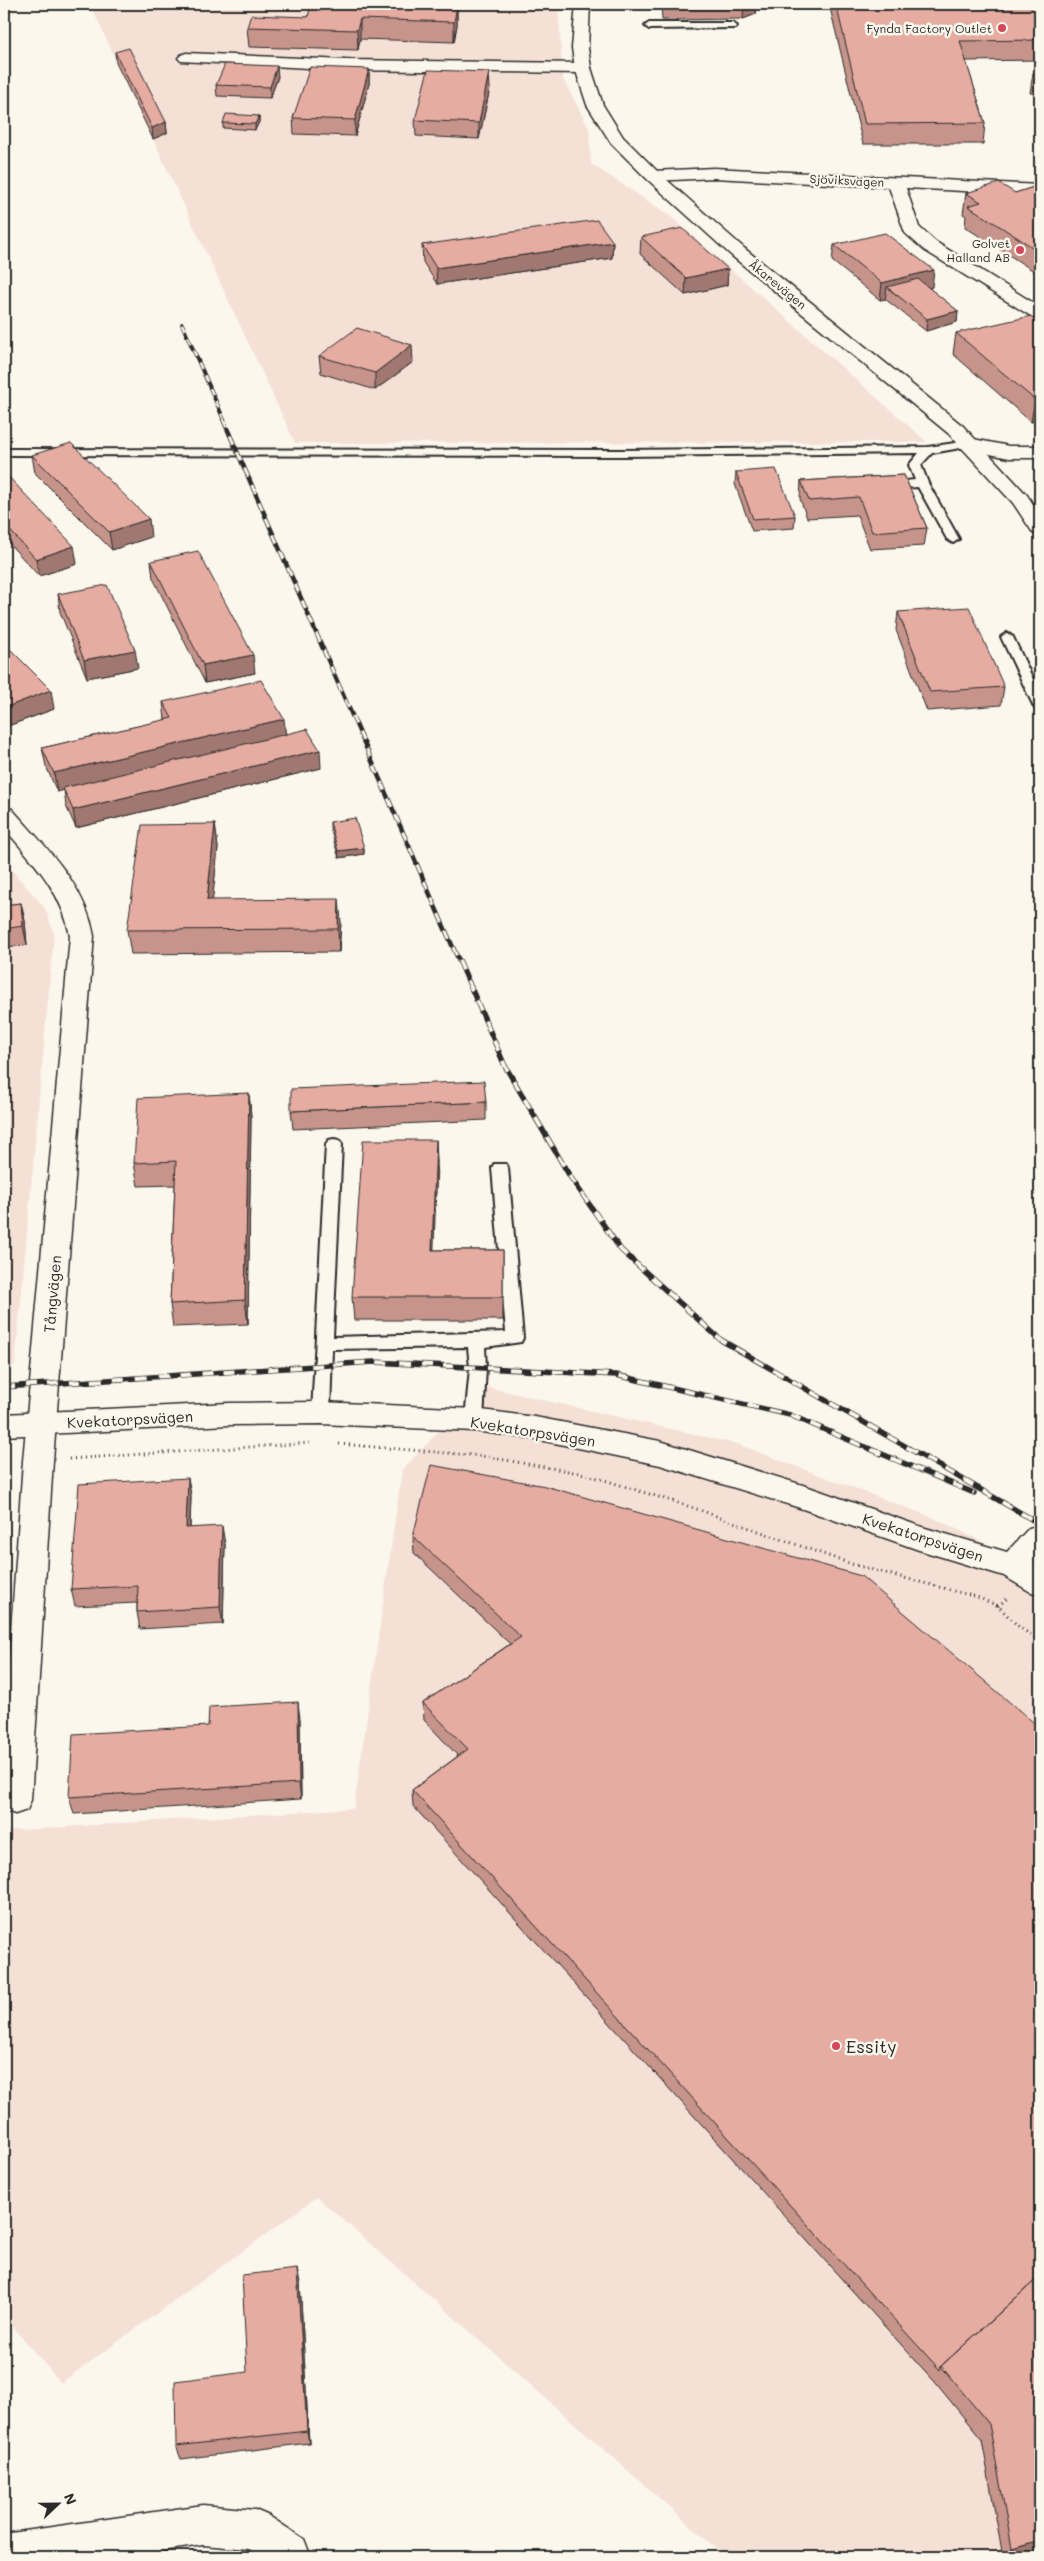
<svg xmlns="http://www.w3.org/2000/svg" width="1044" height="2561" viewBox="0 0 1044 2561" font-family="Mali,sans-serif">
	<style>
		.built { fill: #f5e0d6 }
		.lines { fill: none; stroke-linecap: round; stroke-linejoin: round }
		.lane-casing { stroke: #2b2b2b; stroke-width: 4 }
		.street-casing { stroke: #2b2b2b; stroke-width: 3 }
		.secondary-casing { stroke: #2b2b2b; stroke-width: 3 }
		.path { stroke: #2b2b2b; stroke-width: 3; stroke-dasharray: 1 4; stroke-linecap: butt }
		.lane { fill: #fbf7ec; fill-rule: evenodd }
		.street { fill: #fbf7ec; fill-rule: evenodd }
		.secondary { fill: #fbf7ec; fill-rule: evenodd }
		.rail-far2-casing { stroke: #2b2b2b; stroke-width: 4 }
		.rail-far1-casing { stroke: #2b2b2b; stroke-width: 4.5 }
		.rail-casing { stroke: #2b2b2b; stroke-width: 5.5 }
		.rail-far2 { stroke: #fbf7ec; stroke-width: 2.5; stroke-dasharray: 7; stroke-linecap: butt }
		.rail-far1 { stroke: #fbf7ec; stroke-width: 3; stroke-dasharray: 9; stroke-linecap: butt }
		.rail { stroke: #fbf7ec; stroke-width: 4; stroke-dasharray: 11; stroke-linecap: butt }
		.wall { fill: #c6948b; stroke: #2b2b2b }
		.shaded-wall { fill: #a17871; stroke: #2b2b2b }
		.building { fill: #e6aca2; stroke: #2b2b2b }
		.poi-dot { fill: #d1495b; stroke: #fbf7ec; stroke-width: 2 }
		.labels { text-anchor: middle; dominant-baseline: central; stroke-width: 5; stroke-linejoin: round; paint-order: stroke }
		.far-poi-label { font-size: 12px; fill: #2b2b2b; stroke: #fbf7ec; text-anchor: end }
		.far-street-label { font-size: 12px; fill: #2b2b2b; stroke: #fbf7ec }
		.street-label { font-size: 15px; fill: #2b2b2b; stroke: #fbf7ec }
		.near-poi-label { font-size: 18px; fill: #2b2b2b; stroke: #fbf7ec; text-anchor: start }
	</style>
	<rect width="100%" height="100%" fill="#fbf7ec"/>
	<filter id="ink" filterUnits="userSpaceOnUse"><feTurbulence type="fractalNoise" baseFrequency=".02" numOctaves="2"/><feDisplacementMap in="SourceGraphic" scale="10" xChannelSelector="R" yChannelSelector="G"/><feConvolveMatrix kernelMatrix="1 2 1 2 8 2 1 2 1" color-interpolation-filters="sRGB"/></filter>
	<g filter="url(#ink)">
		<path class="built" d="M90,4h468l5,75 26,49 2,36 78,51 258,227 -632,1z
			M4,861l41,47 9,26 -39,431 -11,6z
			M482,1386l255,58 197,74 106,52v987h-295l-29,-9 -399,-351 -256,186 -57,-66v-486l350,-23 48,-338z"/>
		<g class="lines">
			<g class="lane-casing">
				<path id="lane" d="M733,23l4,3 -1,2 -87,1 -4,-3 4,-3z
					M968,441l6,3 -2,2 -40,7 -11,12 7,18 31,56 -6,4 -6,-4 -29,-52 -31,2 -6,-3 6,-3 28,-3 -6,-15 10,-12 -298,3 -617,-1v-6l617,1 307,-3z
					M1007,633l6,4 27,57v17l-6,-4 -33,-70z
					M334,1139l5,1 3,4 -9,193 173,-5 -14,-164 2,-4h12l2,4 15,170 -2,4 -36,5 1,21 -3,52 -3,5 -6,2 -6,-2 -3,-5 5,-52 -2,-21 -136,2 -2,64 -3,5 -6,2 -6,-2 -3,-5 14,-269 3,-4z"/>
			</g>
			<g class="street-casing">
				<path id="street" d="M186,53l160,7 237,3 8,5 -8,5 -237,-3 -165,-9 -3,-3 3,-3z
					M714,168l326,17v10l-134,-7 13,39 17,15 104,65v12l-6,-1 -110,-68 -19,-17 -16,-46 -175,-9 -61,3 -8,-5 8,-5z
					M968,438l41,8h31v12h-31l-48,-10 -3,-4 3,-4z
					M4,807l8,2c34,39 73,75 82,127l-41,525 -22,339 -4,10 -12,4 -11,-4v-80l19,-269 47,-525c-8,-45 -37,-74 -66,-108z
					M203,2505l52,5 14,6 35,23 7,18h-50l-12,-8 -46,-4 -83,12h-116v-23z"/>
			</g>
			<g class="secondary-casing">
				<path id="secondary" d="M576,4h14l-2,44 3,20 12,37 20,32 36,36 85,75 219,178 64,69 13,20v20l-7,-2 -20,-30 -64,-69 -217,-178 -85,-77 -36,-36 -24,-38 -12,-37 -3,-20z
					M321,1402l153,7 61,8 125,24 146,45 116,41 85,25 22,-24 11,-3v32l-6,6 6,4v28l-11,-4 -25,-15 -85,-26 -119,-42 -140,-43 -125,-26 -61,-8 -153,-7 -92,1 -225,11v-22l225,-11z"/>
			</g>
			<path class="path" d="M339,1444l143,12 103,18 109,34 157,56 126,33 21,9 21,21 21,14
				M69,1459l241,-16
				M998,1606l11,-9"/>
			<use href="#lane" class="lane"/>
			<use href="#street" class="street"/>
			<use href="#secondary" class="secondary"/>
			<g class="rail-far2-casing">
				<path id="rail-far2" d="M182,324l42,96"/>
			</g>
			<g class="rail-far1-casing">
				<path id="rail-far1" d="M223,419l236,542"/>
			</g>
			<g class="rail-casing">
				<path id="rail" d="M459,960l46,106 66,112 50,72 100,90 319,184
					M4,1387l370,-25 242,13 174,40 184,78"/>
			</g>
			<use href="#rail-far2" class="rail-far2"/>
			<use href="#rail-far1" class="rail-far1"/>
			<use href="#rail" class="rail"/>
		</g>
		<path class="wall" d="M661,4h96l-1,10 -13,5 -81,1z
			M829,4h211v56l-74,1 19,62 -2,21h-120z
			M457,6v19l-3,17 -94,-3 -2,11 -109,-3 -2,-20 61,-10z
			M115,52l51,70 1,11 -14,6 -37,-76z
			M369,69v15l-14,52 -61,-2 -1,-16z
			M1040,69v25l-10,-1 3,-20z
			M278,77l-8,21 -53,-2 -1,-11z
			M490,88l-11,51 -63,-3 -1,-16z
			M259,116v6l-4,8 -32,-2v-5z
			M1040,185v87l-3,1 -72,-46 1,-11 -3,-2 3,-21h49z
			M641,237l87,32 -1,16 -42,10 -45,-41z
			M613,242l-1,16 -175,26 -14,-22 -1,-17z
			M834,245l98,42 -3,1 29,23 -1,11 -31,9 -41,-32 -5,1 -48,-39z
			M1040,324v96l-9,2 -78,-68 3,-21z
			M319,356l94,6 -38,28 -54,-17z
			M32,455l119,82 -39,13 -77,-77z
			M4,472l73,92 -38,12 -35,-38z
			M736,472l59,44 -1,12 -42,3 -17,-47z
			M904,475l23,53 -3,18 -54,3 -13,-34 -50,3 -7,-19 1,-18z
			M151,561l104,112 -50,10 -52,-105z
			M58,594l80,74 -51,10 -27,-66z
			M898,612l106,75 -3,18 -74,6 -31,-81z
			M4,643l50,66 -46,17 -4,-4z
			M163,702l122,32 36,34 -245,60 -10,-22 -2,-16 -7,2 -11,-26 -4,-18 123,-28z
			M330,822l34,26v6l-25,4 -9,-30z
			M215,824l3,24 -6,52 129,22 -2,30 -208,2 -4,-24z
			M21,903l4,18 2,24 -23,2v-42z
			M249,1093l2,24 -3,207 -75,3 -3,-23 5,-119 -37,1 -4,-23z
			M486,1102v18l-193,9 -2,-18z
			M436,1140l1,23 -4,87h70v70h-149l-2,-23z
			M188,1478l3,18 -1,32 35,16 -2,80 -83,5 -3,-17v-9l-62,3 -4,-17z
			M413,1536l627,192v824l-18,5h-19l-21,-117 -47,-58 -522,-576 -1,-16 46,-34 -34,-36 -1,-17 87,-59 -96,-91z
			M300,1719l1,80 -227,15 -5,-17 139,-71z
			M300,2282l9,161 -128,16 -5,-13 71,-74z"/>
		<path class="shaded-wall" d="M744,4h13l-1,10 -13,5z
			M457,6v19l-3,17v-20z
			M360,19v20l-2,11 -1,-20z
			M277,66l1,11 -8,21v-11z
			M369,69v15l-14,52v-16z
			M489,72l1,16 -11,51v-16z
			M259,116v6l-4,8v-6z
			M166,122l1,11 -14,6 -1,-11z
			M613,242l-1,16 -175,26 -1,-16z
			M1040,252v20l-3,1z
			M728,269l-1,16 -42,10 1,-17z
			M934,270l-2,17 -35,9 -10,-9 -2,12 -5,1 2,-17z
			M958,311l-1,11 -31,9 1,-12z
			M412,345l1,17 -38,28v-17z
			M1040,399v21l-9,2 4,-22z
			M149,519l2,18 -39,13 -3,-18z
			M74,546l3,18 -38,12 -3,-17z
			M135,650l3,18 -51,10 -3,-18z
			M253,655l2,18 -50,10 -2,-18z
			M51,690l3,19 -46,17 -4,-18z
			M284,719l2,19 -223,50 1,2 -7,2 -3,-19z
			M320,750l1,18 -245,60 -3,-18z
			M215,824l3,24 -8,76 -3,-24z
			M364,848v6l-25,4 -1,-7z
			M339,899l2,23 -2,30 -1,-23z
			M21,903l4,18 2,24 -4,-19z
			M249,1093l2,24 -3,207 -3,-24z
			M436,1140l1,23 -4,110 -1,-23z
			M188,1478l3,18 -2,50 -3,-18z
			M222,1526l3,18 -2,80 -3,-17z
			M298,1702l2,17 1,80 -2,-16z
			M297,2269l3,13 9,161 -2,-12z
			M1040,2540v12l-18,5h-15l5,-9z"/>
		<path class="building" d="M311,4h75l71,2 -3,16 -94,-3 -3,11 -110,-3 4,-12 57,2z
			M836,4h204v36l-80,1 25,82 -120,1z
			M129,48l37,74 -14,6 -37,-76z
			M225,64l52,2 -7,21 -54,-2z
			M310,67l59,2 -14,51 -62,-2z
			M1040,69v5l-7,-1z
			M428,70l61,2 -10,51 -64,-3z
			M226,114l33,2 -4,8 -32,-1z
			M999,183l16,10 25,-8v67l-72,-46 13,-4 -15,-9z
			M597,220l16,22 -177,26 -14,-23z
			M682,228l46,41 -42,9 -45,-41z
			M885,233l49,37 -52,13 -48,-38z
			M918,279l40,32 -31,8 -40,-32z
			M1031,316l9,8v75l-5,1 -79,-67z
			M357,328l55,17 -37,28 -56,-17z
			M71,443l78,76 -40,13 -77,-77z
			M776,469l19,47 -42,3 -17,-47z
			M4,472l70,74 -38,13 -32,-35z
			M904,475l23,53 -55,4 -13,-35 -50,4 -8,-20z
			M198,551l55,104 -50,10 -52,-104z
			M107,585l28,65 -51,10 -26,-66z
			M969,607l35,80 -74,5 -32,-80z
			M4,643l47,47 -47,18z
			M261,680l23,39 -230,54 -12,-25 130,-30 -9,-16z
			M307,729l13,21 -247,60 -10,-22z
			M355,818l9,30 -26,3 -8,-29z
			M215,824l-8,76 132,-1 -1,30 -211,1 15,-105z
			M21,903l2,23 -19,3v-24z
			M484,1081l2,21 -195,9v-22z
			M249,1093l-4,207 -75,4 6,-143 -42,2 4,-65z
			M363,1140h73l-4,110h71v47h-151z
			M431,1465l114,21 316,90 179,152v548l-99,90 -1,4 -528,-580 56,-41 -45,-46 98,-66 -108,-101z
			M188,1478l-2,50 36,-2 -2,81 -83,5 1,-26 -67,3 8,-105z
			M298,1702l1,81 -230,14 4,-63 135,-8 1,-19z
			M297,2269l10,162 -131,15 -1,-65 72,-9 -5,-97z
			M1040,2276v264l-28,8 -23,-124 -48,-58z"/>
	</g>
	<g class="poi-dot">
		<circle cx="1002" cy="28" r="5"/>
		<circle cx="1020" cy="250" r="5"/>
		<circle cx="836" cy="2046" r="5"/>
	</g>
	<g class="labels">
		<g class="far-poi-label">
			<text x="992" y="28">Fynda Factory Outlet</text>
			<text x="1010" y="243">Golvet<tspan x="1010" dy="14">Halland AB</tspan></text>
		</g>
		<g class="far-street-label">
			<text transform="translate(847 180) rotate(3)">Sjöviksvägen</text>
			<text transform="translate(778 284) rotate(39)">Åkarevägen</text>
		</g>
		<g class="street-label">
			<text transform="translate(52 1294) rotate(-85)">Tångvägen</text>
			<text transform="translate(130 1419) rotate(-3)">Kvekatorpsvägen</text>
			<text transform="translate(533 1431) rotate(9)">Kvekatorpsvägen</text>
			<text transform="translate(923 1537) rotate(18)">Kvekatorpsvägen</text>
		</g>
		<g class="near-poi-label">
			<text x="846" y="2046">Essity</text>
		</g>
	</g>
	<rect width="1044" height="2561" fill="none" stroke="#fbf7ec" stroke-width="20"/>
	<rect x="10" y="10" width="1024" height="2541" fill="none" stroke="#2b2b2b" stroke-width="2" filter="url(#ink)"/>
	<g transform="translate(58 2504) rotate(68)" stroke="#fbf7ec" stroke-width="4" paint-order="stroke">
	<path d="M0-4L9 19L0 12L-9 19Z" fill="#2b2b2b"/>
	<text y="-8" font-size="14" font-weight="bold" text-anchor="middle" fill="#2b2b2b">N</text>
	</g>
</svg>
